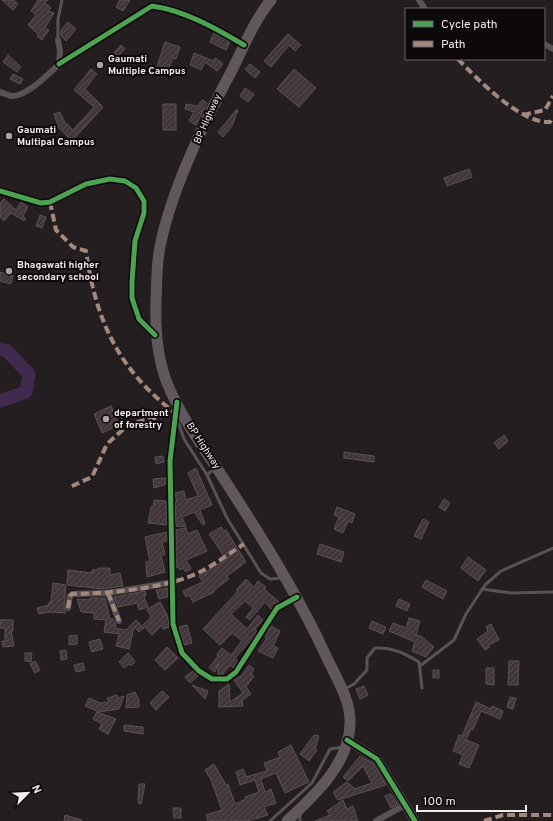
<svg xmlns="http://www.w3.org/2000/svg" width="553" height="821" viewBox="0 0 553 821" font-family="Overpass,sans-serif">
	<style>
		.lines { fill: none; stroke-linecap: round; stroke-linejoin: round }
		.river { stroke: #402a4e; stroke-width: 13 }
		.building { fill: url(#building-hatch); stroke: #575253 }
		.lane { stroke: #585257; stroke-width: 3 }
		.street { stroke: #585257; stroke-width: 6 }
		.secondary { stroke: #655d63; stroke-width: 9 }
		.highway { stroke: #60585d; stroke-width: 11 }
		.quiet { stroke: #a5887d; stroke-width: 4; stroke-dasharray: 8 4; stroke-linecap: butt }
		.cycleway-casing { stroke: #0d080a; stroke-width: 8 }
		.cycleway { stroke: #4ca352; stroke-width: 5 }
		.poi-dot { fill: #aba3a7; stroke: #0d080a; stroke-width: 1.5 }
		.labels { text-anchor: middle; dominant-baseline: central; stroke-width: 4; stroke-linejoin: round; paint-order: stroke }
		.poi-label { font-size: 10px; font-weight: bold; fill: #f4ebef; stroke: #0d080a; text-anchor: start }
		.street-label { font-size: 10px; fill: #f4ebef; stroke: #0d080a }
	</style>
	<defs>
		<pattern id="building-hatch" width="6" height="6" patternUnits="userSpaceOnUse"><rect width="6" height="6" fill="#42363a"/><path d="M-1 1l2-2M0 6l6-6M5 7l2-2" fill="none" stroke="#554a4d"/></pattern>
	</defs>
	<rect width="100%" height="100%" fill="#241e21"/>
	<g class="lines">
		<path class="river" d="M0,349l7,2 22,23 -3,18 -26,9"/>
	</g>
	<path class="building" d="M2,0h12l4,4 -5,6z
		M38,0h10l-3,3 6,5 -3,3 6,2 -9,15 4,2 -7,10 -5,-4 1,-2 -10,-9 8,-10 -5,-4z
		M120,0h10l-7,11 -7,-4z
		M68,22l8,7 -10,12 -5,-5v-6z
		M214,33l16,9 -4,8 -16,-8z
		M288,34l13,11 -6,6 -6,-6 -18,22 -7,-6z
		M165,42l15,5 -4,12 -3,-1 -7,16 -10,-4z
		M121,45l4,4 -12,12 -4,-3z
		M194,53l19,8 2,-3 8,6 -6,7 -12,-9 -4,8 -11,-5z
		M8,55l13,12 -4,5 -14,-10z
		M250,64l10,8 -5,6 -10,-9z
		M91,69l6,5 -12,15 18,18 -31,34 -13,-13 -5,-14 6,-2 4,9 9,9 21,-23 -20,-17z
		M294,69l22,19 -17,19 -22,-18z
		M13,74l10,5 -3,5 -10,-5z
		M245,88l9,6 -6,8 -8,-6z
		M202,100l5,3 -11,22 -7,-4 5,-9 -9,-3 1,-5 12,2z
		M163,104h13v26h-13z
		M236,110h2l-6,16 -9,11 -5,-5z
		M469,169l3,8 -25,9 -3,-8z
		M4,199l12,11 5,-8 7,5 -5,9 3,3 -2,2 -13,-8 -7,8 -4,-4v-14z
		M40,215l6,2 -4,11 -6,-2z
		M0,272l13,4 -2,8 -11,-3z
		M111,406l8,19 -17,8 -8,-19z
		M504,435l4,6 -9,8 -5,-6z
		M344,452l30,4v6l-30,-4z
		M163,456l1,6 -8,2 -1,-7z
		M196,468l16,37 -12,5 5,14 -2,1 -9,-13 -12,5 4,10 -10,-1 -1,-24h2l-2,-9 9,-2 2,9 12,-4 -10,-23z
		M166,478v6l-12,4 -1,-9z
		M444,499l6,4 -5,8 -6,-4z
		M154,500l12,1 1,24 -19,-2 3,-16h2z
		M337,507l18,7 -3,9 -4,-2 -5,12 -9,-4 5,-12 -5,-2z
		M423,519l6,3 -8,17 -7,-3z
		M221,527l3,4 2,-1 20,32 -19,14 2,3 -16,12 1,1 -21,10 -4,-7 -3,2 -3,-6 20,-9 -4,-6 27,-17 -17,-25z
		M186,528l2,6 9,-4 10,21 -21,9 5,9 -5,3 -3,-4 -3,2 -2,-3h-2v-37z
		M167,532v9l-5,1 3,12 -4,2 4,16 -18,5 -1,-15 4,-1 -5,-24z
		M320,544l24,8 -3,10 -24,-8z
		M468,557l18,13 -8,11 -17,-13z
		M98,568h12v7l10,-2 3,13 -20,3 -36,-4 1,-15 24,3v-3h6z
		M246,579l8,8 4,-6 8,6 -2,2 15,13 -8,7 -6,-7 -15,18 -4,-3 7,-9 -8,-7 -14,13 16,15 11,-14 5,5 -8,9 2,2 -4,7 -18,20 3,3 -5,7 -3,-3 -7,9h-5v-10l-3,8 -6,-4 9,-12 -1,-2 5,-6 9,7 11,-14 -10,-8 -12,12 -17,-16 35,-38 -2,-1z
		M426,580l21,11 -4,8 -21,-12z
		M53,583l13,2 -2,23 2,5 -17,-1 -10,2 -2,-6 12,-3v-3h2z
		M168,588v9l-9,2 -3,-9z
		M145,591l1,4 -2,1 4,11 -9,3 -2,-7 -19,4 -4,-10z
		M90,598h15l5,21h3l3,5 -1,4 11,2 10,-10 8,8 -5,4 -5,-5 -5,22 -13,-3 3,-12 -15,-2 2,-12 -12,-1v-6l-13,-1 -4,-13 13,1z
		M399,599l11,5 -3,7 -11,-5z
		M160,602l8,15 1,10 -6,2 -1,-4 -10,10 -9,-10 8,-8 -4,-8z
		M409,618l11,3 -4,14 5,1 13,11 -8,10 -14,-6 3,-9 -26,-11 4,-8 13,5z
		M0,620h13v11h-2l3,15 -11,1 -1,-6h3v-13h-5z
		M372,621l14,6 -3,7 -14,-6z
		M491,624l8,16 -11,5 2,2 -5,3 -8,-11 11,-8 -2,-4z
		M187,625l5,18 -8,2 -5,-18z
		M271,626l9,5 -7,15 5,2 -5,10 -15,-7 9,-13 -2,-1z
		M77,635v9l-8,1v-9z
		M100,639l3,10 -11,3 -3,-10z
		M167,647l11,11 -13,12 -10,-10z
		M66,650l1,9 -6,1 -1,-9z
		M25,653h7l-1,9 -6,-1z
		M128,653l7,9 -4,4 -2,-2 -5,4 -5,-6z
		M35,661l5,9 -5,3 -5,-9z
		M509,661h10l-1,24h-10z
		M83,663l2,7 -9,2 -2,-7z
		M249,665l5,4 -3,5 3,2 -8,11 5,7 -9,6 1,6 -24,1v-16l10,-7 1,18 13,-9 -9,-13 8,-5z
		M486,668h8v17l-8,-1z
		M433,670h6v8h-6z
		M193,671l5,5 -8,7 -5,-6z
		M192,685l16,6 -3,8z
		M364,686l4,9 -8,4 -4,-10z
		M162,691l7,6 -13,13 -6,-7z
		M135,692l4,8v7l-13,1 1,-13z
		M117,695l1,3 6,-2 -5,13 -20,3 -14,-6 4,-8 11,5 9,-1 -2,-4z
		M510,697l6,1 -3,11 -6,-2z
		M476,702l15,7 1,-3 11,5 -3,8 -19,-8 -8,19 -2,-1 -5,11 13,5 -10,23 -10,-4 4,-9 -10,-4 6,-16 3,1z
		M97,712l19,7 -8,15 -9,-5 3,-5 -9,-5z
		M124,725l19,2v7l-19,-3z
		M314,735l5,1 -4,13 2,1 -8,11 -9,-7z
		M291,745l18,37 -24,11 -9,-20 -15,6 4,13 6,-3 5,14 -12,4 4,8 -20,6h-40l-2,-6 16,-5 -11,-30 -6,-10 9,-6 12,21 2,-1 7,20 11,-5 -1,-2 14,-5 -4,-12 -15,5 -4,-13 7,-3 3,8 21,-6 -3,-8 16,-6 -2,-5z
		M360,756l13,7 13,22 -48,15 -5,-8 14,-10 8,7 17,-6 -9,-17 -15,15 -5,-4z
		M139,784h6l-4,20 -3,-1z
		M391,794l7,10 -7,4 -6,-12z
		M343,800l4,9 6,-3 5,15h-43l15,-6 -3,-4z
		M173,808h8v10h-7z
		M65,815l17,5 -1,1h-17z"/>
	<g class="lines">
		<path class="lane" d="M58,40v-21l4,-19
			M177,419l7,20 23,36
			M215,468l-8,7 20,43 34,55 9,6 13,-1
			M482,589l29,4 42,-1
			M420,666l34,-26 12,-26 19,-29 16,-14 52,-23
			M345,689l9,-5 13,-14v-12l8,-10c17,-1 29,5 44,14l3,26
			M270,821l42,-38 18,-34 13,-2
			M300,821v-8"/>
		<path class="street" d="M419,0l6,9
			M544,44l9,5
			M59,64l93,-58c34,5 63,22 92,39
			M0,92c4,1 8,4 12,4 15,0 37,-22 47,-32l1,-13 -2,-11
			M0,191l41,12 9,-1 36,-18 24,-5 15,2 11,7 8,13v12l-9,28 -3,41v16l7,21 16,16
			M177,406l-7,55 3,163 9,29 17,18 13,8h15l9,-7 41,-64 20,-11
			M108,593l11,28
			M68,608l2,-12 2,-2 36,-1 66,-11
			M376,821l29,-16"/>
		<path class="secondary" d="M347,740l30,19 38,62"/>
		<path class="highway" d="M271,0c-18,22 -27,47 -40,72 -27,51 -58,114 -70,170 -5,20 -4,40 -5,60 -1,28 1,55 11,81 16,39 42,72 64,107 35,54 69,109 96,168 9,19 24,43 23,65 0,40 -36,73 -63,98"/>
		<path class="quiet" d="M424,8v1
			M458,59c19,20 63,65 92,63l3,-5
			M523,115l22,-5 8,-14
			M50,202l6,28 17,17 13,4c10,70 32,118 89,162l-46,11 -22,20 -15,33 -22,10
			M108,593l11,28
			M68,608l2,-12 2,-2c39,-1 95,-5 130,-23 15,-8 28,-18 42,-27
			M484,821l19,-6h50"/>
		<g class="cycleway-casing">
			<path id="cycleway" d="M59,64l93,-58c34,5 63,22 92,39
				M0,191l41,12 9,-1 36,-18 24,-5 15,2 11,7 8,13v12l-9,28 -3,41v16l7,21 16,16
				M177,402l-7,59 3,163 9,29 17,18 13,8h15l9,-7 41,-64 20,-11
				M347,740l30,19 38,62"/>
		</g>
		<use href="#cycleway" class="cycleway"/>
	</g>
	<g class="poi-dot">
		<circle cx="100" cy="65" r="4"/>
		<circle cx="9" cy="136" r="4"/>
		<circle cx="9" cy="271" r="4"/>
		<circle cx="106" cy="419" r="4"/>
	</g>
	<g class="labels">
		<g class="poi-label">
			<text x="108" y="59">Gaumati<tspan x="108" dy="12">Multiple Campus</tspan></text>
			<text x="17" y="130">Gaumati<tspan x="17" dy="12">Multipal Campus</tspan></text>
			<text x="17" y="265">Bhagawati higher<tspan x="17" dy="12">secondary school</tspan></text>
			<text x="114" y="413">department<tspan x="114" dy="12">of forestry</tspan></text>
		</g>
		<g class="street-label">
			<text transform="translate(208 119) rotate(-66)">BP Highway</text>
			<text transform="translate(203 446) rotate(57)">BP Highway</text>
		</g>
	</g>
	<rect x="405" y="8" width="140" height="52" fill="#0d080a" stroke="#696366"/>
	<rect x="413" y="21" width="20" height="6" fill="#4ca352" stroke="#696366"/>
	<text x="441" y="28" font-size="12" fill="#f4ebef">Cycle path</text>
	<rect x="413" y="41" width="20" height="6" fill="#a5887d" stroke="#696366"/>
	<text x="441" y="48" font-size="12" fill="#f4ebef">Path</text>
	<g transform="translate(28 793) rotate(66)" stroke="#0d080a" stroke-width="3" paint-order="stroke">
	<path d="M0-3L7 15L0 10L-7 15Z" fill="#f4ebef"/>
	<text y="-6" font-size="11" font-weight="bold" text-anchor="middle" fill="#f4ebef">N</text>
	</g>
	<path d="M417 805v6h109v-6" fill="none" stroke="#f4ebef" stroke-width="2"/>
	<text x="423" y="805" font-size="12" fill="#f4ebef" stroke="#0d080a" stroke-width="3" paint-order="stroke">100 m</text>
</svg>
